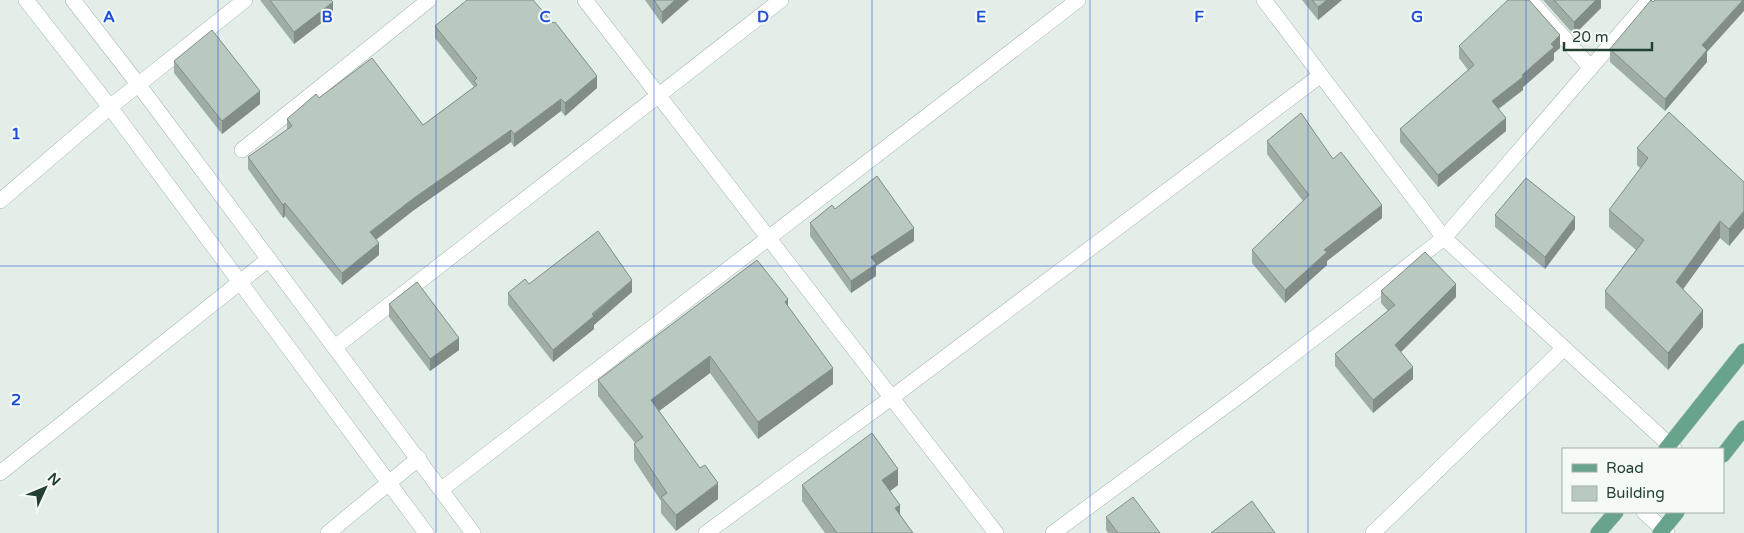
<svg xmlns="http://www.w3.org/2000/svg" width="1744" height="533" viewBox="0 0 1744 533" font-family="'Varela Round',sans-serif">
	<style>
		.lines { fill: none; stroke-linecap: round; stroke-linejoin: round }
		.minor-casing { stroke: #a6b6ae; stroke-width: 16 }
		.major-casing { stroke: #c1cac6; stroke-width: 16 }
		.minor { stroke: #fff; stroke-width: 15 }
		.major { stroke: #67a48b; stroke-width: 15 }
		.wall { fill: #9fada5 }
		.shaded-wall { fill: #828d86 }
		.building { fill: #b9c9c0; stroke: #828d86 }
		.grid { fill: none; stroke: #1d4ed8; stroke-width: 1; stroke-opacity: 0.55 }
		.grid-label { font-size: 16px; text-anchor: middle; font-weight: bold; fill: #1d4ed8; stroke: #f5faf6; stroke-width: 4; stroke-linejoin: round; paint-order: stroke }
	</style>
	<rect width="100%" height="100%" fill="#e4eee8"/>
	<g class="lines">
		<g class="minor-casing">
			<path id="minor" d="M26,0l84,107 316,426
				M73,0l65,84 335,449
				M585,0l411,533
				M1264,0l180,238 230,211
				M1530,0l61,68
				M242,150l187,-150
				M0,201l110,-94 135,-107
				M335,347l446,-347
				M0,473l269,-214
				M442,489l636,-489
				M1644,512l23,21
				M328,533l91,-75
				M706,533l185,-135 430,-323
				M1053,533l190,-140 201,-155 205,-238
				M1373,533l191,-185"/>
		</g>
		<g class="major-casing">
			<path id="major" d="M1666,449l78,-98
				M1723,455l21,-27
				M1598,533l18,-21
				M1660,533l17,-21"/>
		</g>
		<use href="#minor" class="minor"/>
		<use href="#major" class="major"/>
	</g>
	<path class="wall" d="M260,0h71l2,14 -39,30z
		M645,0h44l-27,24z
		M1302,0h40l-24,20z
		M1543,0h58v8l-27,27z
		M435,26l162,62 -32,28 -4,-5 -47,36 -3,-5 -97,68 -38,30 3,15 -37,30 -57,-69 -2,2 -35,-49v-12l39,-27v-11l32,-21 104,27 51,-38 -39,-49z
		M1459,46l101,2 -6,5v7l-31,27v3l-24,19 7,22 -68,56 -38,-45v-13l68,-59 -9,-12z
		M1610,49l97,3v10l-42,49 -55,-49z
		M174,61l86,43 -38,30 -48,-61z
		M1267,141l66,18 49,59 -55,43v4l-42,38 -33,-40v-13l51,-49 -36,-47z
		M1637,148l107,34v46l-15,18 -9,-8 -37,51 20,38 -35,43 -63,-62v-17l31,-41 -27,-23v-17l32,-41 -4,-4z
		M835,209l79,32 -38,25v10l-25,17 -41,-57v-13z
		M1495,215l80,14 -30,40 -50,-42z
		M529,284l103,8 -38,33v4l-41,33 -45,-57v-12z
		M1381,291l75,6 -55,55 12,27 -40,34 -38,-47v-12l53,-43 -7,-8z
		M389,304l70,46 -29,21 -41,-54z
		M788,307l45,77 -75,55 -48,-66 -51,38 59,88 -42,32 -15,-18v-12l-27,-41v-16l1,-1 -37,-47v-16z
		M802,485h96l-8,6 10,24 13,18h-88l-23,-32z
		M1106,517l54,16h-52l-2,-3z"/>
	<path class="shaded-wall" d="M675,0h14l-27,24v-12z
		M1327,0h15l-24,20v-13z
		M1596,0h5v8l-27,27v-13z
		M1743,0h1v11l-37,41v10l-42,49v-12l37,-54z
		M333,2v12l-39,30v-12z
		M1560,35v13l-6,5v7l-31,27v3l-31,23v-12l30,-26z
		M597,76v12l-32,28v-13z
		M260,91v13l-38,30v-13z
		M561,99v12l-47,36v-13z
		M1506,118v13l-68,56v-12z
		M511,130v12l-97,68 -44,34v-12l44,-34z
		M285,203v13l-2,2v-13z
		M1382,205v13l-55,43v4l-42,38v-13l39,-40z
		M1744,211v17l-15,18v-17z
		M1575,217v12l-30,40v-12z
		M1720,221v17l-44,61v-17z
		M914,228v13l-38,25v10l-25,17v-12l20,-24z
		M379,243v12l-37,30v-12z
		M632,280v12l-38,33v4l-41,33v-12z
		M1456,284v13l-61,61v-13z
		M788,299v16l-3,-13z
		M1703,310v17l-35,43v-17z
		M459,338v12l-29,21v-12z
		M710,356v17l-59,44v-17z
		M1413,367v12l-40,34v-13z
		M833,368v16l-75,55v-17z
		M898,469v16l-16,12v-17z
		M718,483v16l-42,32v-16z
		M900,505v16l-5,-13z"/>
	<path class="building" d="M270,0h61l2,2 -39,30z
		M467,0h66l20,23 2,-1 42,54 -32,27 -4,-4 -47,35 -3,-4 -97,68 -44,34 9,11 -37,30 -57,-70 -2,2 -35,-48 44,-31 -5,-7 29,-25 3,4 53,-40 51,67 54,-40 -3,-4 3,-3 -42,-52z
		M654,0h21l-13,12z
		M1312,0h15l-9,7z
		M1508,0h21l31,35 -9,9 3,3 -32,28 1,2 -31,24 14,17 -68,57 -38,-46 74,-64 -15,-19z
		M1554,0h42l-22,22z
		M1651,0l2,2 2,-2h88l-41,45 5,5 -42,49 -55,-50z
		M212,30l48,61 -38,30 -48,-60z
		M1669,112l75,70v29l-15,18 -9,-8 -44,61 27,28 -35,43 -63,-62 39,-51 -35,-30 39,-52 -11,-10z
		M1301,113l32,46 8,-7 41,53 -58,45 3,2 -42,38 -33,-40 57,-55 -42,-54z
		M877,176l37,52 -43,29 5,7 -25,17 -41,-58 22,-18 3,4z
		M1526,178l49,39 -30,40 -50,-42z
		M598,231l34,49 -40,34 2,2 -41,34 -45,-57 17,-14 4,5z
		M1425,252l31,32 -61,61 18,22 -40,33 -38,-46 60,-49 -14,-14z
		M757,260l31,39 -3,3 48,66 -75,54 -48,-66 -59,44 49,68 5,-3 13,18 -42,32 -15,-18 6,-4 -33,-49 9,-7 -45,-57z
		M417,282l42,56 -29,21 -41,-55z
		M872,433l26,36 -16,11 18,25 -5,3 18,25h-76l-35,-48z
		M1133,497l27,36h-42l-12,-16z
		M1252,501l23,32h-64z"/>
	<path class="grid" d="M218,0v533M436,0v533M654,0v533M872,0v533M1090,0v533M1308,0v533M1526,0v533M0,266h1744"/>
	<g class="grid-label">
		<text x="109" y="22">A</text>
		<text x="327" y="22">B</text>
		<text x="545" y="22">C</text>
		<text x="763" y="22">D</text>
		<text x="981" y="22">E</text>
		<text x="1199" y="22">F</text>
		<text x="1417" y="22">G</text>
		<text x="16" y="139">1</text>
		<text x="16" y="405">2</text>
	</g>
	<rect x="1562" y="448" width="162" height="65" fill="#f5faf6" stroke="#a1b0a8"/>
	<rect x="1572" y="464" width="25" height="8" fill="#67a48b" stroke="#a1b0a8"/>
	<text x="1606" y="473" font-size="15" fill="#234033">Road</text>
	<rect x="1572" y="486" width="25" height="15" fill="#b9c9c0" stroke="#a1b0a8"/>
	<text x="1606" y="498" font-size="15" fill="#234033">Building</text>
	<g transform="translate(45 488) rotate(46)" stroke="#f5faf6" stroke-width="4" paint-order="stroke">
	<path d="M0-4L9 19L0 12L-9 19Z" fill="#234033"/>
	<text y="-8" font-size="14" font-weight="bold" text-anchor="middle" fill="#234033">N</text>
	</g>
	<path d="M1564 42v8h88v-8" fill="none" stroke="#234033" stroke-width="2.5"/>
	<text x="1572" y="42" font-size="15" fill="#234033" stroke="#f5faf6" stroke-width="4" paint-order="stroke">20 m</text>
</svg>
